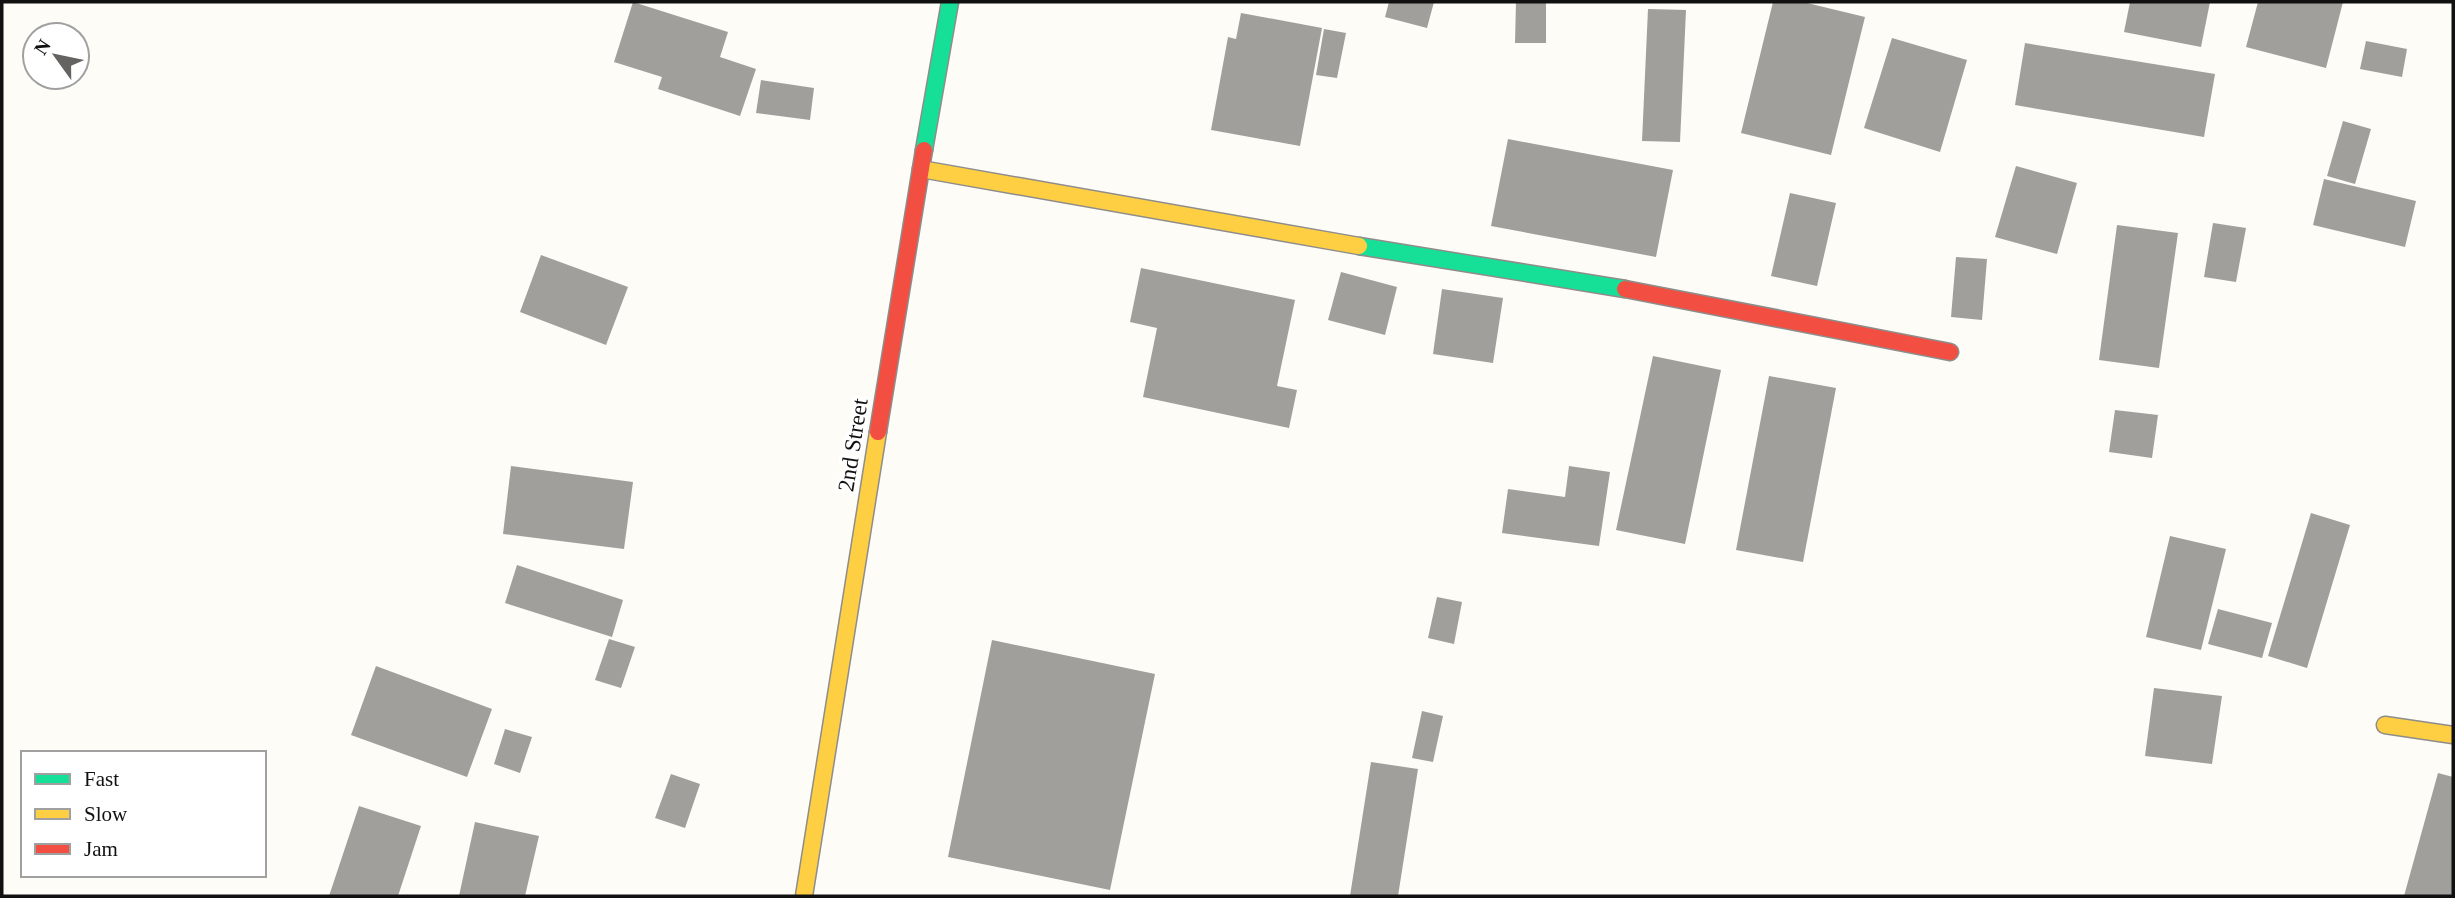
<svg xmlns="http://www.w3.org/2000/svg" width="2455" height="898" viewBox="0 0 2455 898" font-family="'Times New Roman',serif">
	<style>
		.building { fill: #a19f9c }
		.lines { fill: none; stroke-linecap: round; stroke-linejoin: round }
		.fast-casing { stroke: #8e8d8b; stroke-width: 19 }
		.slow-casing { stroke: #8e8d8b; stroke-width: 19 }
		.jam-casing { stroke: #8e8d8b; stroke-width: 19 }
		.fast { stroke: #16e098; stroke-width: 16 }
		.slow { stroke: #ffcf43; stroke-width: 16 }
		.jam { stroke: #f24e42; stroke-width: 16 }
		.labels { text-anchor: middle; dominant-baseline: central; stroke-width: 7; stroke-linejoin: round; paint-order: stroke }
		.street-label { font-size: 23px; fill: #111; stroke: #fff }
	</style>
	<rect width="100%" height="100%" fill="#fdfcf7"/>
	<path class="building" d="M633,2l95,30 -8,25 36,12 -16,47 -82,-27 4,-12 -48,-15z
		M1389,2h45l-7,26 -42,-11z
		M1516,2h30v41h-31z
		M1773,2h30l62,15 -34,138 -90,-22z
		M2130,2h80l-9,45 -77,-15z
		M2258,2h85l-17,66 -80,-21z
		M1648,9l38,1 -6,132 -38,-1z
		M1241,13l81,15 -22,118 -89,-16 17,-93 8,2z
		M1324,29l22,4 -9,45 -21,-3z
		M1892,38l75,22 -27,92 -76,-24z
		M2366,41l41,8 -5,28 -42,-8z
		M2025,43l190,31 -11,63 -189,-32z
		M761,80l53,8 -4,32 -54,-7z
		M2343,121l28,8 -16,55 -28,-8z
		M1508,139l165,31 -17,87 -165,-31z
		M2016,166l61,17 -20,71 -62,-17z
		M2324,179l92,22 -11,46 -92,-22z
		M1790,193l46,10 -19,83 -46,-10z
		M2213,223l33,5 -10,54 -32,-5z
		M2117,225l61,8 -19,135 -60,-8z
		M541,255l87,32 -22,58 -86,-33z
		M1956,257l31,2 -5,61 -31,-3z
		M1141,268l154,32 -18,86 20,4 -8,38 -146,-31 14,-69 -27,-6z
		M1341,272l56,15 -12,48 -57,-15z
		M1442,289l61,9 -10,65 -60,-9z
		M1653,356l68,14 -36,174 -69,-14z
		M1769,376l67,12 -33,174 -67,-12z
		M2115,410l43,5 -6,43 -43,-6z
		M511,466l122,16 -9,67 -121,-15z
		M1569,466l41,6 -11,74 -97,-13 6,-44 57,8z
		M2311,513l39,12 -43,143 -39,-12z
		M2170,536l56,13 -25,101 -55,-13z
		M517,565l106,35 -11,37 -107,-34z
		M1437,597l25,5 -8,42 -26,-6z
		M2218,609l54,14 -10,35 -54,-14z
		M609,639l26,8 -14,41 -26,-8z
		M992,640l163,34 -45,216 -162,-33z
		M376,666l116,43 -25,68 -116,-42z
		M2154,688l68,8 -10,68 -67,-8z
		M1422,711l21,5 -10,46 -21,-4z
		M505,729l27,8 -12,36 -26,-9z
		M1371,762l47,7 -20,127h-48z
		M2438,773l15,4v119h-49z
		M671,774l29,10 -15,44 -30,-10z
		M359,806l62,20 -23,70h-69z
		M475,822l64,14 -14,60h-66z"/>
	<g class="lines">
		<g class="fast-casing">
			<path id="fast" d="M924,150l26,-148
				M1359,246l266,43"/>
		</g>
		<g class="slow-casing">
			<path id="slow" d="M921,169l438,77
				M2385,725l68,10
				M804,896l74,-464"/>
		</g>
		<g class="jam-casing">
			<path id="jam" d="M1625,289l325,63
				M878,432l46,-282"/>
		</g>
		<use href="#fast" class="fast"/>
		<use href="#slow" class="slow"/>
		<use href="#jam" class="jam"/>
	</g>
	<g class="labels">
		<g class="street-label">
			<text transform="translate(853 445) rotate(-81)">2nd Street</text>
		</g>
	</g>
	<rect width="2455" height="898" fill="none" stroke="#111111" stroke-width="7"/>
	<rect x="21" y="751" width="245" height="126" fill="#ffffff" stroke="#a0a0a0" stroke-width="2"/>
	<rect x="35" y="774" width="35" height="10" fill="#16e098" stroke="#a0a0a0" stroke-width="2"/>
	<text x="84" y="786" font-size="21" fill="#111111">Fast</text>
	<rect x="35" y="809" width="35" height="10" fill="#ffcf43" stroke="#a0a0a0" stroke-width="2"/>
	<text x="84" y="821" font-size="21" fill="#111111">Slow</text>
	<rect x="35" y="844" width="35" height="10" fill="#f24e42" stroke="#a0a0a0" stroke-width="2"/>
	<text x="84" y="856" font-size="21" fill="#111111">Jam</text>
	<g transform="translate(56 56) rotate(303)"><circle r="33" fill="#ffffff" stroke="#a0a0a0" stroke-width="2"/>
	<path d="M0-5L12 26L0 18L-12 26Z" fill="#646362"/>
	<text y="-10" font-size="19" font-weight="bold" text-anchor="middle" fill="#111111">N</text>
	</g>
</svg>
